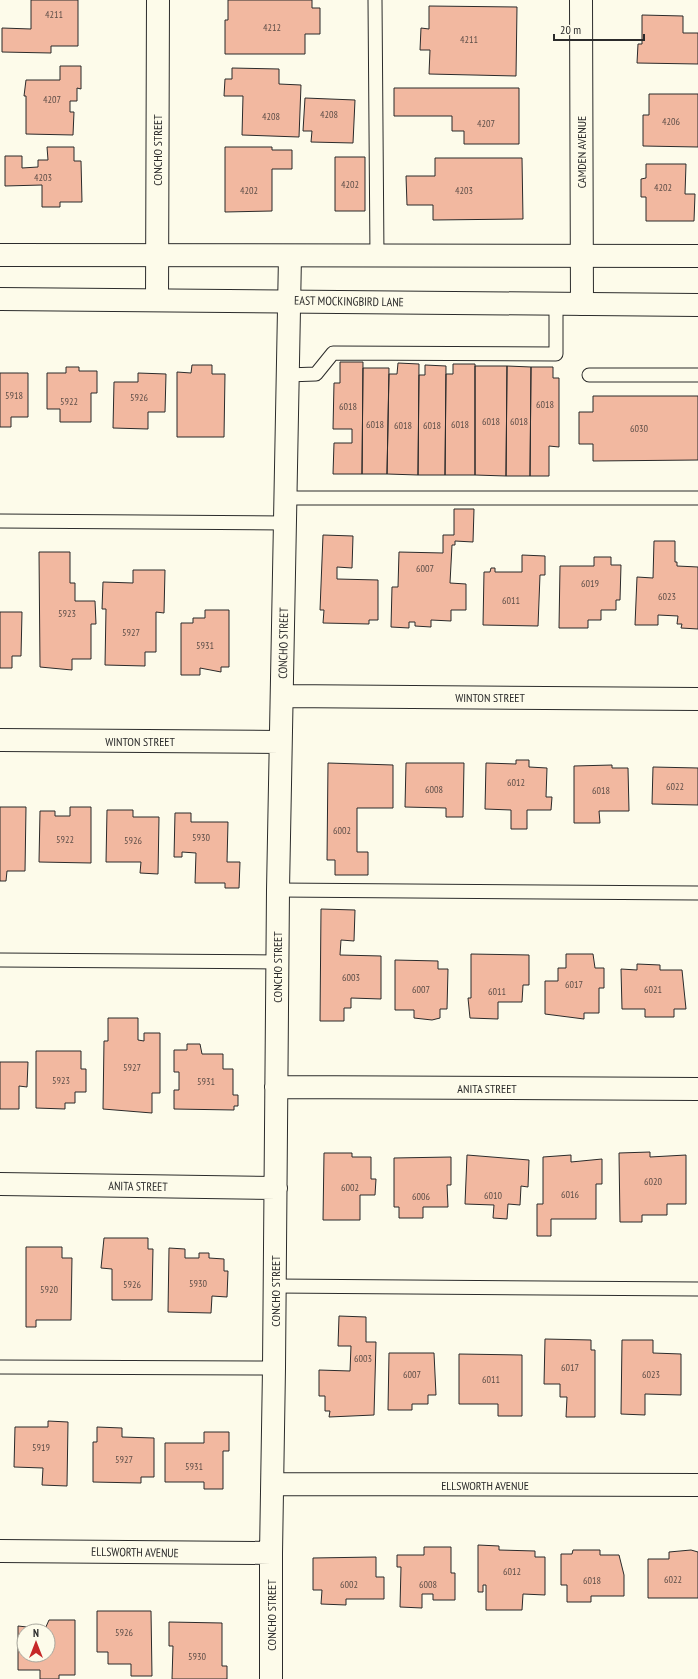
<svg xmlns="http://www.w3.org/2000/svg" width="698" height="1679" viewBox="0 0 698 1679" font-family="'PT Sans Narrow',sans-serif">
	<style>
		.building { fill: #f2b8a0; stroke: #2b2b2b; fill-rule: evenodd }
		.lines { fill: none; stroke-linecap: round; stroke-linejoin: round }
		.service-casing { stroke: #2b2b2b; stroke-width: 15 }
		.minor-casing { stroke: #2b2b2b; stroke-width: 24 }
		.secondary-casing { stroke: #2b2b2b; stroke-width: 24 }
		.service { stroke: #fdfbea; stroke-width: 13 }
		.minor { stroke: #fdfbea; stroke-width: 22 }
		.secondary { stroke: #fdfbea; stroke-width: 22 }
		.labels { text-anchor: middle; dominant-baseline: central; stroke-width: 3; stroke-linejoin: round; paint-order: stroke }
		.number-label { font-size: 10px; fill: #5d4e48 }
		.street-label { font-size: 12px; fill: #2b2b2b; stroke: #fdfbea }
	</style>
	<rect width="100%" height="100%" fill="#fdfbea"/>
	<path class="building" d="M31,0h47v46h-27v7l-49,-1v-24l29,1z
		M228,0h84v8h8v26h-15v20h-80v-34h3z
		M429,6l88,1 -1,69 -87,-2 1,-24h-10l1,-22 8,1z
		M642,15l41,1v17h15v31l-61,-1 1,-19h4z
		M60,66h21v23l-4,-1v13h-7v11h4l-1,23 -47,-1v-38h-2l2,-16h34z
		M232,68l47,1v15l22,1 -2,52 -57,-2 1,-39h-19l1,-17h7z
		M394,88h125v56h-55v-13h-12v-15h-58z
		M649,94h49v53l-55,-1v-31h6z
		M305,98l50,2 -2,43 -42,-1 1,-11h-9z
		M47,147h27v14h7l1,41h-22v5h-18v-22l-37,1v-30h17v12l16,-1v-7h10z
		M225,147h47v3h20v19h-20v42l-47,1z
		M335,157h30v54h-30z
		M435,158h87l1,61 -90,1v-15h-26l-1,-29h29z
		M646,164h40l-1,30h10l-1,27h-48v-24h-5v-18l5,-1z
		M340,362h23l-1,112h-29l1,-31h18v-14h-19l1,-46h6z
		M398,363l21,1 -1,111 -31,-1 2,-100h8z
		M453,364h22v111h-30l1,-101h7z
		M192,365h20v9h13l-1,63h-47v-65l14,1z
		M425,365l21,1 -1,109h-27l1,-100h6z
		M475,366h32l-1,110 -31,-1z
		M507,366l24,1 -1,109h-24z
		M66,367h13v4h18v22h-6v29h-31v-13h-13v-36h19z
		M531,367h22v11h6v69l-10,-1v30h-19z
		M363,368h26l-2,106h-25z
		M0,373h28v44h-17v10h-11z
		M138,373l28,1 -1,38h-17v17l-35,-1 1,-46h24z
		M593,396h105v64l-105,1v-17h-14v-32h14z
		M454,509h20l-1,33 -18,-1v4h-3l-2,38 16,1v26h-15v11l-20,-1v7l-16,-1v-4h-6v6l-18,-1 1,-40h6l1,-35 44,1v-18h11z
		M323,535l30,1 -1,32 -15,-1v12l41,1v40h-9v4l-46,-1 1,-13h-4z
		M654,541h21v21h2v4l21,1v62l-17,-1 1,-4h-5l1,-8 -20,-1v10h-23l2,-48 16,1z
		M39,552h31v31h5v18h20l1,23h-5v35h-19v11l-32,-3z
		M522,555l23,1v19h-5l-2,51 -55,-1 1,-53h6l1,-4h4v4h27z
		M594,557h17v8h10l-1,35h-4v10h-15v10h-13v8h-29l1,-62h34z
		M133,570h32l-1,43 -8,-1v40h-11v14l-40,-1 1,-56h-4l1,-27 30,1z
		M205,610h24v57h-8v5l-21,-4v7h-19v-52h12v-5h12z
		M0,612h22l-1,44h-9v12h-12z
		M516,760h13v7l18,1 -1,29h6l-1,13h-24v19h-16v-19l-26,-1 1,-46 30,1z
		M328,763l65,2v43h-36v44h11v23h-33v-15h-8z
		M406,763h58l-1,54h-17v-9l-41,-1z
		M612,765v3h16l1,43h-30l1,12h-26v-57z
		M653,767l45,1v37l-46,-1z
		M0,807h26l-1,64h-18l-1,10h-6z
		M70,807h21v56l-52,-1 1,-51h15v5h15z
		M107,810h26v7h26l-1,57 -18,-1 1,-11h-35z
		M175,813h16v9h37l-1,40h13l-1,26h-14v-5h-30l1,-30 -14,-1v5h-8z
		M321,909l34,1 -1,31 -13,-1 -1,15 41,1v43l-30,-1v10h-7v13h-24z
		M471,954l58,1v30h-6l-1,17h-24v17l-28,-1 -2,-20h3z
		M566,954h27l2,14h9v20h-5v25h-15v6l-39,-5v-33h13v-13h8z
		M395,960l43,1v8h10l-1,40h-7v9l-8,2 -18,-2v-8h-19z
		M637,964l23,1v5h22l4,39h-12v8h-29v-8h-23l-1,-40 16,1z
		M108,1018h30v22l6,1v-8h16v60h-8v20l-49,-4 1,-68h4z
		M187,1044h13l2,10h21v15h10v26h5v11h-4v4l-60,-1v-19h5v-18h-5v-22h13z
		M36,1051h45v18h5v23h-11v11h-10v6l-29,-1z
		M0,1062h28l-1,25 -8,-1v23h-19z
		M650,1152v5l36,-2v49h-19v11h-25v7h-22l-1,-69z
		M324,1153h28v4h19v22h5l-1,16h-15v25h-37z
		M467,1155l62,5 -1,27 -7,-1 -1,19 -12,-1 -1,15 -14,-1 1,-13 -29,-1z
		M571,1155v7l31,-3v25h-6v35h-45v17h-14v-32h6v-47z
		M451,1157v28h-4l1,22h-25v11h-24v-11h-5v-49z
		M104,1238h44v11h5l-1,51h-40v-31l-11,-1z
		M26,1247h36v11h10l-1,62h-35v7h-10z
		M169,1248l16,1v9h14v-5h10v5l15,1v12h4l-1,26 -15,-1 -1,17 -43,-1z
		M339,1316l27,1v25h10l-2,73 -45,2 1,-6h-5v-15h-6v-26l31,1 1,-25h-13z
		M545,1339l46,1v10h4v67h-29l1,-20h-7v-13h-16z
		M622,1340h31v13l28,1v41l-36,-1v21l-24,-1z
		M389,1353h45l2,42h-8v9h-16v6h-24z
		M459,1354l63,1v61h-24v-12h-39z
		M48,1421l20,1 -1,64 -25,-1 1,-17 -29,-1 1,-40h33z
		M97,1427l25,1v9l32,1v39h-13v6l-48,-1v-40h4z
		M204,1432h25v19h-6v38h-19v-7h-39v-39h39z
		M478,1545l21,1v4l36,1v6h10v38l-22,-1 -1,16h-36v-25h-3v7h-5z
		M424,1547h27v26h4v27h-22v-6h-11v14l-22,-1 1,-40h-4v-12h27z
		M573,1550h27v5h19l5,20v21h-33v6h-24v-17h-6v-31h11z
		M691,1550l7,2v46h-50v-39h21v-7z
		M376,1557v20h8v22h-38v6l-25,-1 1,-14h-9v-32z
		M97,1611h54l1,65h-21v-12h-23v-12h-11z
		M49,1620h26v55h-16v4h-19v-9h-22v-44l27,3zM24,1631h24v24h-24z
		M169,1622l53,1v43h5v13h-55l1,-33h-4z"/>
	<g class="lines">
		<g class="service-casing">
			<path id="service" d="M375,0l2,256
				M287,375l29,-1 17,-21 223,1v-50
				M589,375h109
				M285,498h413
				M0,521l285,2
				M278,890l420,3
				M0,960l278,2
				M275,1286l423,3
				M0,1367l274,1"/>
		</g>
		<g class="minor-casing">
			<path id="minor" d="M581,0l1,304
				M157,300l1,-300
				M282,696l416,3
				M0,740l280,2
				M276,1087l422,2
				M0,1184l276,4
				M273,1484l425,1
				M0,1551l271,2
				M271,1679v-126l3,-185 4,-478 12,-634"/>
		</g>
		<g class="secondary-casing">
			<path id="secondary" d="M0,255l698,1
				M0,299l698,6"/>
		</g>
		<use href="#service" class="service"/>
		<use href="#minor" class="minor"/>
		<use href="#secondary" class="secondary"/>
	</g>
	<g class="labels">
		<g class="number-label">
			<text x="54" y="14">4211</text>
			<text x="272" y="27">4212</text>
			<text x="469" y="39">4211</text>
			<text x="52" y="99">4207</text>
			<text x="329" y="114">4208</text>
			<text x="271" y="116">4208</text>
			<text x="671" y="121">4206</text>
			<text x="486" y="123">4207</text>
			<text x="43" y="177">4203</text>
			<text x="350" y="184">4202</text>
			<text x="663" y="187">4202</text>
			<text x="249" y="190">4202</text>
			<text x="464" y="190">4203</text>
			<text x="14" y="395">5918</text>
			<text x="139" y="397">5926</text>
			<text x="69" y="401">5922</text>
			<text x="545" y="404">6018</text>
			<text x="348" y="406">6018</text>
			<text x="491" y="421">6018</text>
			<text x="519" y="421">6018</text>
			<text x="375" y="424">6018</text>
			<text x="460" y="424">6018</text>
			<text x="403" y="425">6018</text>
			<text x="432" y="425">6018</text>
			<text x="639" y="428">6030</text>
			<text x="425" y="568">6007</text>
			<text x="590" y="583">6019</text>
			<text x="667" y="596">6023</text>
			<text x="511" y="600">6011</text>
			<text x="67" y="613">5923</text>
			<text x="131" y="632">5927</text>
			<text x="205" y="645">5931</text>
			<text x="516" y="782">6012</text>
			<text x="675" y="786">6022</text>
			<text x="434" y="789">6008</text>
			<text x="601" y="790">6018</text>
			<text x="342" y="830">6002</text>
			<text x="201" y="837">5930</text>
			<text x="65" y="839">5922</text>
			<text x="133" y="840">5926</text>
			<text x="351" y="977">6003</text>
			<text x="574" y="984">6017</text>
			<text x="421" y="989">6007</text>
			<text x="653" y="989">6021</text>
			<text x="497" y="991">6011</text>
			<text x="132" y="1067">5927</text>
			<text x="61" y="1080">5923</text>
			<text x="206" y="1081">5931</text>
			<text x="653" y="1181">6020</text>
			<text x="350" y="1187">6002</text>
			<text x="570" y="1194">6016</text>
			<text x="493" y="1195">6010</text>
			<text x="421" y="1196">6006</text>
			<text x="198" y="1283">5930</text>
			<text x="132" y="1284">5926</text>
			<text x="49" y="1289">5920</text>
			<text x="363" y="1358">6003</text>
			<text x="570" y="1367">6017</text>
			<text x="412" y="1374">6007</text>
			<text x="651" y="1374">6023</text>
			<text x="491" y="1379">6011</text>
			<text x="41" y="1447">5919</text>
			<text x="124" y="1459">5927</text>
			<text x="194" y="1466">5931</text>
			<text x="512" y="1571">6012</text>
			<text x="673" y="1579">6022</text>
			<text x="592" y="1580">6018</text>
			<text x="349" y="1584">6002</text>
			<text x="428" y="1584">6008</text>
			<text x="124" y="1632">5926</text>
			<text x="197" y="1656">5930</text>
		</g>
		<g class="street-label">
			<text transform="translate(157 150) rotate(-90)">CONCHO STREET</text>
			<text transform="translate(581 152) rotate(-90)">CAMDEN AVENUE</text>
			<text transform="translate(349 301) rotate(1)">EAST MOCKINGBIRD LANE</text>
			<text transform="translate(283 643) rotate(-89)">CONCHO STREET</text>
			<text x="490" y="697">WINTON STREET</text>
			<text x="140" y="741">WINTON STREET</text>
			<text transform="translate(277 967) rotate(-90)">CONCHO STREET</text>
			<text x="487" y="1088">ANITA STREET</text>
			<text transform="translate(138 1186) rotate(1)">ANITA STREET</text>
			<text transform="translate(275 1291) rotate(-90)">CONCHO STREET</text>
			<text x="485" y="1485">ELLSWORTH AVENUE</text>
			<text transform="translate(135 1552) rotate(1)">ELLSWORTH AVENUE</text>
			<text transform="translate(271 1615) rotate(-90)">CONCHO STREET</text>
		</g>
	</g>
	<g transform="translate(36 1643)"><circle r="19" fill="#fdfbea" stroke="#a9a89e"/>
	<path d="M0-3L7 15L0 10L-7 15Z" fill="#c62828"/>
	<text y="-6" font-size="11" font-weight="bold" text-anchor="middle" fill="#2b2b2b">N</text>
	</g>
	<path d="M554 34v6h90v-6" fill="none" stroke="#2b2b2b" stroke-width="2"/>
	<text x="560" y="34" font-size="12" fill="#2b2b2b" stroke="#fdfbea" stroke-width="3" paint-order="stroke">20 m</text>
</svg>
